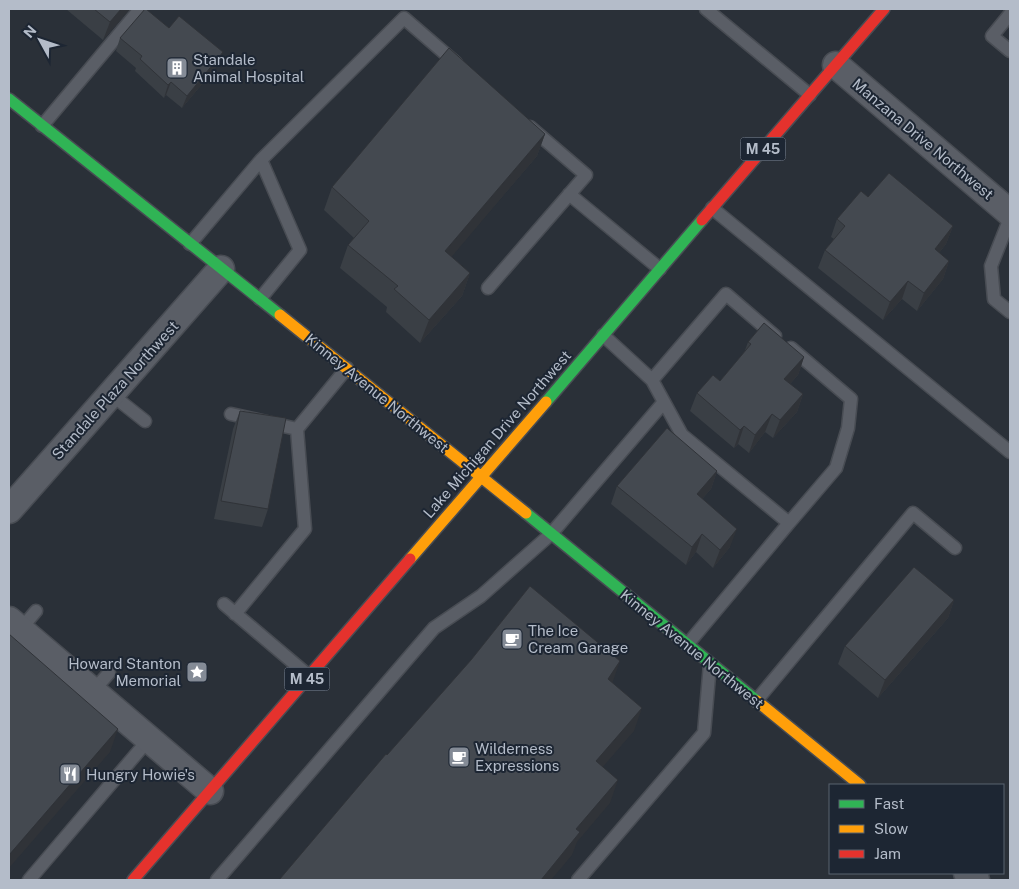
<svg xmlns="http://www.w3.org/2000/svg" width="1019" height="889" viewBox="0 0 1019 889" font-family="'Public Sans',sans-serif">
	<style>
		.lines { fill: none; stroke-linecap: round; stroke-linejoin: round }
		.lane-casing { stroke: #484c53; stroke-width: 15 }
		.street-casing { stroke: #484c53; stroke-width: 29 }
		.fast-casing { stroke: #484c53; stroke-width: 14 }
		.slow-casing { stroke: #484c53; stroke-width: 14 }
		.jam-casing { stroke: #484c53; stroke-width: 14 }
		.lane { stroke: #5a5e66; stroke-width: 12 }
		.street { stroke: #5a5e66; stroke-width: 26 }
		.fast { stroke: #30b455; stroke-width: 11 }
		.slow { stroke: #ff9f0a; stroke-width: 11 }
		.jam { stroke: #e5322d; stroke-width: 11 }
		.wall { fill: #3a3f45 }
		.shaded-wall { fill: #303338 }
		.building { fill: #444950; stroke: #303338 }
		.labels { text-anchor: middle; dominant-baseline: central; stroke-width: 4; stroke-linejoin: round; paint-order: stroke }
		.shield { fill: #1d2633; stroke: #878f9c; stroke-width: 1 }
		.shield-label { font-size: 14px; font-weight: bold; fill: #b4bcc9 }
		.poi-label { font-size: 15px; fill: #b4bcc9; stroke: #1d2633; text-anchor: start }
		.street-label { font-size: 15px; fill: #b4bcc9; stroke: #1d2633 }
	</style>
	<rect width="100%" height="100%" fill="#2a3038"/>
	<g class="lines">
		<g class="lane-casing">
			<path id="lane" d="M706,9l104,86
				M1010,14l-18,22 18,15
				M42,126l98,-117
				M569,194l91,75
				M712,208l298,244
				M1010,218l-19,48 3,33 16,13
				M190,244l71,-84 143,-142 52,45
				M488,288l98,-113 -56,-48
				M260,299l40,-49 -39,-90
				M603,335l49,45 30,55 107,88 -102,122
				M652,380l74,-86 49,42
				M111,394l34,27
				M231,414l66,15 8,100 -70,85
				M297,429l50,-61
				M789,523l47,-55 12,-40 3,-29 -60,-51
				M224,604l85,72
				M20,630l16,-19
				M93,691l16,-18
				M756,701l157,-188 42,35
				M29,880l120,-141
				M217,880l217,-252 47,-32 70,-62 113,-132
				M578,880l126,-147 6,-69"/>
		</g>
		<g class="street-casing">
			<path id="street" d="M836,65l174,148
				M9,510l212,-241
				M9,620l201,171
				M967,873l9,7"/>
		</g>
		<g class="fast-casing">
			<path id="fast" d="M9,99l271,216
				M546,402l156,-182
				M526,513l231,188"/>
		</g>
		<g class="slow-casing">
			<path id="slow" d="M280,315l246,198
				M410,559l136,-157
				M757,701l103,84"/>
		</g>
		<g class="jam-casing">
			<path id="jam" d="M702,220l182,-211
				M133,880l277,-321"/>
		</g>
		<use href="#lane" class="lane"/>
		<use href="#street" class="street"/>
		<use href="#fast" class="fast"/>
		<use href="#slow" class="slow"/>
		<use href="#jam" class="jam"/>
	</g>
	<path class="wall" d="M66,9h64l-27,31z
		M169,28l49,37 -36,43 -16,-13 -2,3 -29,-27 1,-3 -20,-17 4,-13z
		M545,134l-8,22 -86,100 19,17 -8,23 -42,47 -34,-31 1,-5 -47,-39 8,-23 6,-7 -30,-28 8,-23z
		M868,197l85,29 -7,18 -7,9 10,8 -6,18 -26,32 -15,-12 -19,21 -65,-52 7,-18 9,-11 -3,-2 6,-18z
		M748,342l56,15 -6,18 -8,9 13,10 -6,18 -24,26 -8,-6 -16,21 -11,-9 -4,4 -44,-37 7,-18 23,-12 24,-28z
		M240,411l28,98 -6,18 -48,-8 19,-90z
		M717,471l-6,18 -9,10 28,48 -17,21 -17,-16 -10,13 -75,-61 6,-18z
		M954,600l-6,18 -70,80 -40,-34 7,-18z"/>
	<path class="shaded-wall" d="M121,9h9l-27,31 7,-18z
		M223,52l-5,13 -36,43 5,-12z
		M171,82l-5,13 -2,3 4,-13z
		M545,134l-8,22 -100,118 8,-23z
		M953,226l-7,18 -18,23 7,-18z
		M949,261l-6,18 -26,32 7,-18z
		M470,273l-8,23 -42,47 9,-23z
		M908,281l-6,18 -19,21 7,-18z
		M804,357l-6,18 -20,22 6,-18z
		M803,394l-6,18 -24,26 7,-18z
		M772,414l-7,18 -16,21 6,-18z
		M744,426l-6,18 -4,4 6,-18z
		M717,471l-6,18 -21,23 7,-18z
		M737,529l-7,18 -17,21 7,-18z
		M702,534l-6,18 -10,13 6,-18z
		M954,600l-6,18 -70,80 7,-18z
		M620,661l-8,23 -4,-5z
		M642,708l-8,23 -46,53 8,-23z
		M118,729l-8,23 -101,116v-13z
		M618,780l-8,23 -33,39 -5,13 -21,25h-10l35,-51z"/>
	<path class="building" d="M94,9h27l-11,13z
		M145,9h1l23,19 10,-12 44,36 -36,44 -16,-14 -3,3 -28,-26 2,-3 -22,-18z
		M449,48l96,86 -100,117 25,22 -41,47 -35,-31 4,-3 -50,-41 21,-24 -37,-34z
		M889,173l64,53 -18,23 14,12 -25,32 -16,-12 -18,21 -65,-52 20,-24 -8,-7 24,-28 7,6z
		M764,323l40,34 -20,22 19,15 -23,26 -8,-6 -17,21 -11,-9 -4,4 -43,-37 16,-18 7,6 31,-37 -3,-2z
		M240,411l46,7 -18,91 -47,-8z
		M667,428l50,43 -20,23 40,35 -17,21 -18,-16 -10,13 -75,-61z
		M914,567l40,33 -69,80 -40,-34z
		M530,586l90,75 -12,18 34,29 -46,53 22,19 -42,49 4,3 -39,48h-262l107,-126 1,1 84,-95z
		M9,634l109,95 -109,126z"/>
	<defs>
		<g id="building-square" transform="scale(1.125)"><rect x="-9" y="-9" width="18" height="18" rx="4" fill="#848b96" stroke="#1d2633"/><path d="M-4-6H4V6H1V3H-1V6H-4ZM-2.5-4.3h1.7v1.8h-1.7ZM.8-4.3h1.7v1.8H.8ZM-2.5-1h1.7V.8h-1.7ZM.8-1h1.7V.8H.8Z" fill="#fff"/></g>
		<g id="cafe-square" transform="scale(1.125)"><rect x="-9" y="-9" width="18" height="18" rx="4" fill="#848b96" stroke="#1d2633"/><path d="M-5.5-4.5H6V0H3Q3 3.5 0 3.5H-2.5Q-5.5 3.5-5.5 0ZM3-3.2v2h1.7v-2ZM-6 4.5H4V6H-6Z" fill="#fff"/></g>
		<g id="sight-square" transform="scale(1.125)"><rect x="-9" y="-9" width="18" height="18" rx="4" fill="#848b96" stroke="#1d2633"/><path d="M0-6L1.8-2.2L6-1.7L2.9 1.2L3.7 5.4L0 3.3L-3.7 5.4L-2.9 1.2L-6-1.7L-1.8-2.2Z" fill="#fff"/></g>
		<g id="restaurant-square" transform="scale(1.125)"><rect x="-9" y="-9" width="18" height="18" rx="4" fill="#848b96" stroke="#1d2633"/><path d="M-5-6h1v4h1v-4h1v4h1v-4h1v5L-1.5 .5V6h-2V.5L-5-1ZM5-6V6H3V1.5H1.5Q1.5-4 5-6Z" fill="#fff"/></g>
	</defs>
	<g fill-rule="evenodd">
		<use href="#building-square" x="177" y="68"/>
		<use href="#cafe-square" x="512" y="639"/>
		<use href="#sight-square" x="197" y="672"/>
		<use href="#cafe-square" x="459" y="757"/>
		<use href="#restaurant-square" x="70" y="774"/>
	</g>
	<g class="labels">
		<g class="shield">
			<rect x="740.5" y="137.5" width="45" height="23" rx="4"/>
			<rect x="284.5" y="667.5" width="45" height="23" rx="4"/>
		</g>
		<g class="shield-label">
			<text x="763" y="149">M 45</text>
			<text x="307" y="679">M 45</text>
		</g>
		<g class="poi-label">
			<text x="193" y="59">Standale<tspan x="193" dy="17">Animal Hospital</tspan></text>
			<text x="528" y="630">The Ice<tspan x="528" dy="17">Cream Garage</tspan></text>
			<text x="181" y="663" text-anchor="end">Howard Stanton<tspan x="181" dy="17">Memorial</tspan></text>
			<text x="475" y="748">Wilderness<tspan x="475" dy="17">Expressions</tspan></text>
			<text x="86" y="774">Hungry Howie's</text>
		</g>
		<g class="street-label">
			<text transform="translate(923 139) rotate(40)">Manzana Drive Northwest</text>
			<text transform="translate(115 390) rotate(-48)">Standale Plaza Northwest</text>
			<text transform="translate(377 393) rotate(39)">Kinney Avenue Northwest</text>
			<text transform="translate(497 434) rotate(-49)">Lake Michigan Drive Northwest</text>
			<text transform="translate(692 649) rotate(39)">Kinney Avenue Northwest</text>
		</g>
	</g>
	<rect width="1019" height="889" fill="none" stroke="#b4bcc9" stroke-width="20"/>
	<rect x="829" y="784" width="175" height="90" fill="#1d2633" stroke="#59626f"/>
	<rect x="839" y="800" width="25" height="8" fill="#30b455" stroke="#59626f"/>
	<text x="874" y="809" font-size="15" fill="#b4bcc9">Fast</text>
	<rect x="839" y="825" width="25" height="8" fill="#ff9f0a" stroke="#59626f"/>
	<text x="874" y="834" font-size="15" fill="#b4bcc9">Slow</text>
	<rect x="839" y="850" width="25" height="8" fill="#e5322d" stroke="#59626f"/>
	<text x="874" y="859" font-size="15" fill="#b4bcc9">Jam</text>
	<g transform="translate(40 40) rotate(310)" stroke="#1d2633" stroke-width="4" paint-order="stroke">
	<path d="M0-4L9 19L0 12L-9 19Z" fill="#b4bcc9"/>
	<text y="-8" font-size="14" font-weight="bold" text-anchor="middle" fill="#b4bcc9">N</text>
	</g>
</svg>
